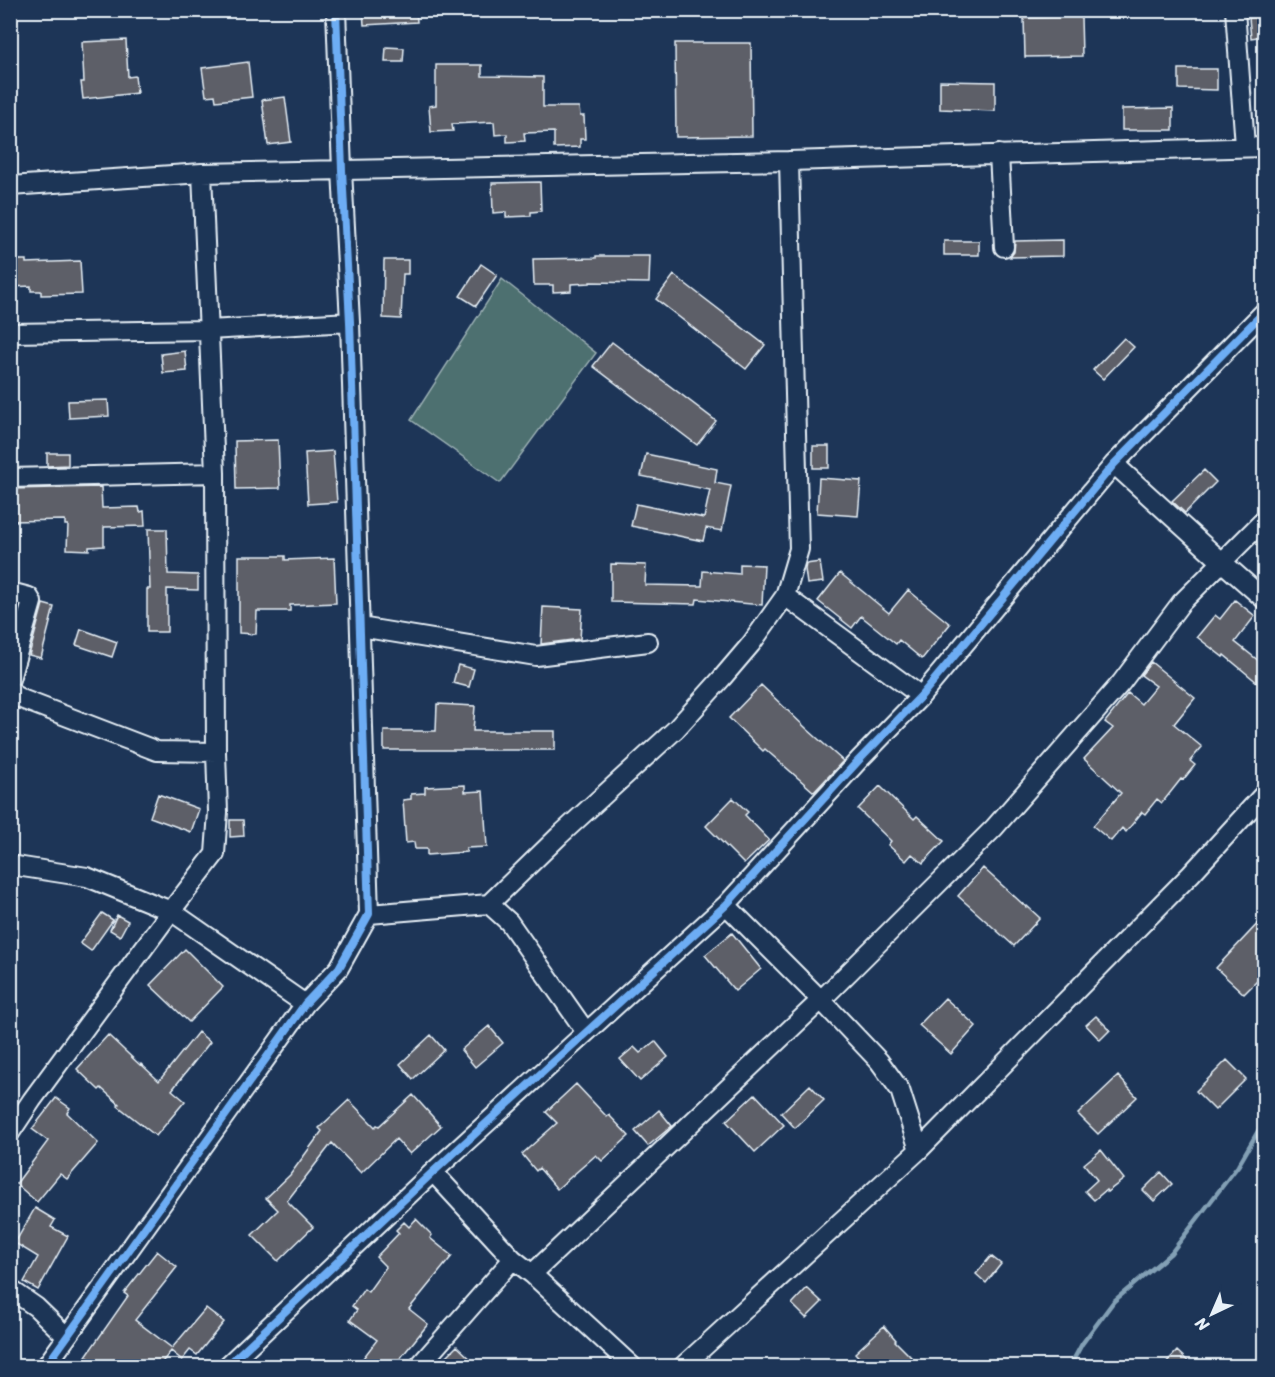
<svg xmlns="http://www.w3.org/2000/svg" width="1275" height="1377" viewBox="0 0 1275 1377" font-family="Sriracha,sans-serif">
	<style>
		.green { fill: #4e7070; stroke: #9bb0b4; stroke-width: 1.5 }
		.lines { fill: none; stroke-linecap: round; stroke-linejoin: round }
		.stream { stroke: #83a0b5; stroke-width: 4.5 }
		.building { fill: #5d5e67; stroke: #e8f1f8; stroke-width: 1.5 }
		.street-casing { stroke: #e8f1f8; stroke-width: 22 }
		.street { stroke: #1d3557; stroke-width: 18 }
		.cycleway-casing { stroke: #1d3557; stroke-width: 11 }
		.cycleway { stroke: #6dadf4; stroke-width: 8 }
	</style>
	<rect width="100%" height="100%" fill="#1d3557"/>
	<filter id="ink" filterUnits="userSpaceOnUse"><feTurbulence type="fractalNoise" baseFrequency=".0167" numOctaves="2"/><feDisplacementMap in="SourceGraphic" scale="12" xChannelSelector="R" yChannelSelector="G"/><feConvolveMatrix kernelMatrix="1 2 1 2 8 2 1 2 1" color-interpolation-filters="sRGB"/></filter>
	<g filter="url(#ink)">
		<path class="green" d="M502,279l94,74 -96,130 -89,-63z"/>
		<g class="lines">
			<path class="stream" d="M1070,1366l12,-22 32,-43 57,-48 67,-87 26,-45"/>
		</g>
		<path class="building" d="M363,10h53l1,12 -53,3z
			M1264,16v20l-13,2 -2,-20z
			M1081,17l1,39 -57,1 -1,-39z
			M126,40l2,37 7,-1 2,17 -54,6 -2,-17h3l-2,-40z
			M675,43h76l1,93 -76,1z
			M386,47l18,1 -1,14h-18z
			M248,62l4,35 -36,4 -1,-6 -9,1 -4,-28z
			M436,65h46v11l61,1v30h36l1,9h4l1,23h-5v8l-26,1v-16l-30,1 1,8 -18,1v-8l-12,1 -1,-13 -42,2 1,7 -22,1 -2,-26 7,-1z
			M1179,69h38v21l-38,-1z
			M940,81l55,1v29l-55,-2z
			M285,97l6,45 -23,3 -6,-45z
			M1173,108v22h-51v-21z
			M540,182l1,29 -10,1v4l-25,1v-5l-13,1 -1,-30z
			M1063,240v16l-53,1 4,-5 1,-11z
			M944,241h35v14h-35z
			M596,256h54l-1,27 -59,-1v1l-19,1v7l-18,1v-7h-19l-1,-26 63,-1z
			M10,260h16v3l54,-2 2,33 -41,1v-4h-10v-5l-21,1z
			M384,260h24v14h-5l-2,45 -18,-1z
			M481,264l16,11 -21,31 -16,-10z
			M674,275l91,70 -19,24 -90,-70z
			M1124,338l10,9 -31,32 -10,-9z
			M612,342l104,79 -19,24 -104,-79z
			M185,351l2,20 -24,2 -2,-19z
			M108,400l1,16 -40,2 -1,-17z
			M278,440l2,48 -44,1 -1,-48z
			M813,446h16v22h-16z
			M333,451l4,51 -29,2 -3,-51z
			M47,453h21v12l-21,1z
			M646,454l71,15 -2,14 16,3 -9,45 -16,-3 -3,13 -72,-15 5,-22 68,14 6,-28 -69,-14z
			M1204,470l12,12 -31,31 -13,-12z
			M819,478l42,3 -3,35 -41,-3z
			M101,487l1,21 37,-1 1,5 4,-1 1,15 -41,1v19l-15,1v3l-22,-1 1,-24h-3v-5l-55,1v-32z
			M148,529h19l1,45 30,1v15l-31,-1v43h-20v-43h3z
			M239,556h46v4l49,-2 2,45 -46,2v6h-33l-1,23 -17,-1z
			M820,562l3,20 -16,2 -2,-15 1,-5z
			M611,564l35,1 -1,20 57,1 1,-15 37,3v-10l24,1 -2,40 -65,-6 -1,5 -85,-2z
			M840,573l49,40 19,-23 42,34 -28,35 -23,-19 -3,4 -35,-28 -9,12 -34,-27z
			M1235,600l20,16 -20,26 29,23v23l-40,-33 -1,2 -26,-20 18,-22 5,4z
			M43,604l11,3 -13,51 -12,-3z
			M543,607l39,2 -2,30 -39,5z
			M81,629l36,13 -5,15 -36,-12z
			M1151,662l44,36 -21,26 28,23 -12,14 5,4 -12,15 -2,-1 -19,24 -5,-4 -12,15 -3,-2 -16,20 -4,-4 -11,13 -18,-15 28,-33 -37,-34 29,-31 -8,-6 23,-29 13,11 15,-18 -15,-11z
			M458,665l16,4 -5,18 -16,-4z
			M761,685l46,44 36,32 -29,31 -49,-43 -2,2 -34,-33z
			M437,704l38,2 -2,25h82v19h-171v-19h52z
			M465,785v7l18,-1 4,56 -21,1 1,4 -40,3v-6h-12l-1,-7 -8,1 -3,-43 8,-1v-5l14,-1v-6z
			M880,786l34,33 3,-3 27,25 -21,22 -11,-9 -6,7 -18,-16 3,-4 -33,-32z
			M158,794l41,15 -8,23 -41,-15z
			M733,798l15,14 -3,3 24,25 -25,24 -38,-38z
			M230,820h13l1,16 -14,1z
			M983,868l43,39 1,-1 13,12 -26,28 -56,-50z
			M102,913l11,7 -22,31 -11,-8z
			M117,915l11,6 -8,15 -10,-6z
			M1264,917v57l-20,20 -28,-26z
			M732,933l29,36 -26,22 -30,-36z
			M185,949l38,38 -34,35 -39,-37z
			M945,998l31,28 -25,28 -32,-29z
			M1096,1016l14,14 -10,10 -14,-15z
			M489,1026l14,17 -28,24 -14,-17z
			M198,1032l12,10 -38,48 13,11 -29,35 -38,-30 1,-2 -18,-16 -2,2 -22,-21 31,-34 32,30 1,-1 18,17z
			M431,1035l13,15 -31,29 -13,-15z
			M655,1041l13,16 -28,24 -20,-22 14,-12 6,6z
			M1227,1060l19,19 -31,31 -19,-19z
			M1118,1076l19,21 -39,37 -20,-20z
			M576,1084l31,33 2,-2 20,21 -27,25 -6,-6 -39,34 -18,-21 -3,3 -14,-17 35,-31 -11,-11z
			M810,1085l14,15 -29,28 -14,-15z
			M755,1094l29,31 -29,27 -29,-31z
			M413,1095l28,31 -31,28 -14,-15 -35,34 -29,-30 -45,58 26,26 -35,34 -26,-26 26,-25 -12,-12 24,-23 32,-44 -3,-3 30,-28 26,27 2,-2 2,1z
			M56,1098l14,10 -3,5 31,30 -31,36 -7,-5 -23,28 -21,-18 32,-43 -16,-12z
			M659,1110l13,16 -24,20 -13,-15z
			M1101,1150l23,29 -17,13 -1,-2 -12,10 -9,-9 12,-11 -13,-16z
			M1161,1172l11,12 -18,17 -11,-11z
			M35,1208l20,12 -4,7 17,9 -30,54 -14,-8 14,-25 -23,-14z
			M416,1219l16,16 -2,3 22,18 -43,53 19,15 -34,42h-37l20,-26 -27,-20 7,-10 -5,-4 12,-17 4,3 18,-25 -10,-10 23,-24 -3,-3 8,-8 5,5z
			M157,1251l20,16 -42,53 37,28 34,-40 18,14 -27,33 -7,-5 -8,10 -11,-9 -12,15h-58l-15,-10 42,-60 -4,-3z
			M991,1256l10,8 -15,19 -10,-9z
			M807,1288l15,14 -16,16 -14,-14z
			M884,1326l12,14 -1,1 25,25h-53l-12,-13z
			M457,1346l21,20h-41z
			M1177,1351l16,15h-30z"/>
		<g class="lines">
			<g class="street-casing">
				<path id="street" d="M1235,10l10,136
					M999,154l5,93
					M10,186l192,-13 587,-12 475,-14
					M10,333l198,-3 142,-8
					M1114,464l108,98 42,37
					M10,478l205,-5
					M10,592l19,5 3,5 -22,77
					M785,596l136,100
					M360,627l176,29 112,-14
					M10,689l4,6 10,5 133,51 59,1
					M10,865l77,12 84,34 134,93
					M489,904l70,-68 117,-107 46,-51 29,-34 34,-48 14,-47 -10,-388
					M726,905l95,95 58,61 21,29 19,60
					M369,914l120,-10 20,18 77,110
					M10,1133l22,-33 139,-189 44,-57 3,-42 -2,-60 -1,-279 -13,-300
					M433,1172l80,87 19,15 100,92
					M532,1274l289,-274 173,-172 127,-145 60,-80 83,-83
					M10,1289l26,18 31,30
					M46,1366l259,-362 34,-36 30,-54 -19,-592 -8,-152 -6,-160
					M227,1366l206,-194 293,-267 133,-145 62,-64 193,-232 150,-152
					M419,1366l94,-107
					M683,1366l236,-216 272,-276 73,-80"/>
			</g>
			<use href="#street" class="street"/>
			<g class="cycleway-casing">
				<path id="cycleway" d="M46,1366l259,-362 34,-36 30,-54 -19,-592 -8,-152 -6,-160
					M227,1366l206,-194 293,-267 133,-145 62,-64 193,-232 150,-152"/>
			</g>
			<use href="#cycleway" class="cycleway"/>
		</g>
	</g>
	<rect width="1275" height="1377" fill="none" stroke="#1d3557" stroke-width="36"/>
	<rect x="18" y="18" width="1239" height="1341" fill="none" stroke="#e8f1f8" stroke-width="2" filter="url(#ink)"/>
	<g transform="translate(1212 1314) rotate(224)" stroke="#1d3557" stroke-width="4.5" paint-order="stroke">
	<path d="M0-4.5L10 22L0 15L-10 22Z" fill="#e8f1f8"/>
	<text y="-9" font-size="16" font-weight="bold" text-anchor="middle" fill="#e8f1f8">N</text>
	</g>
</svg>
